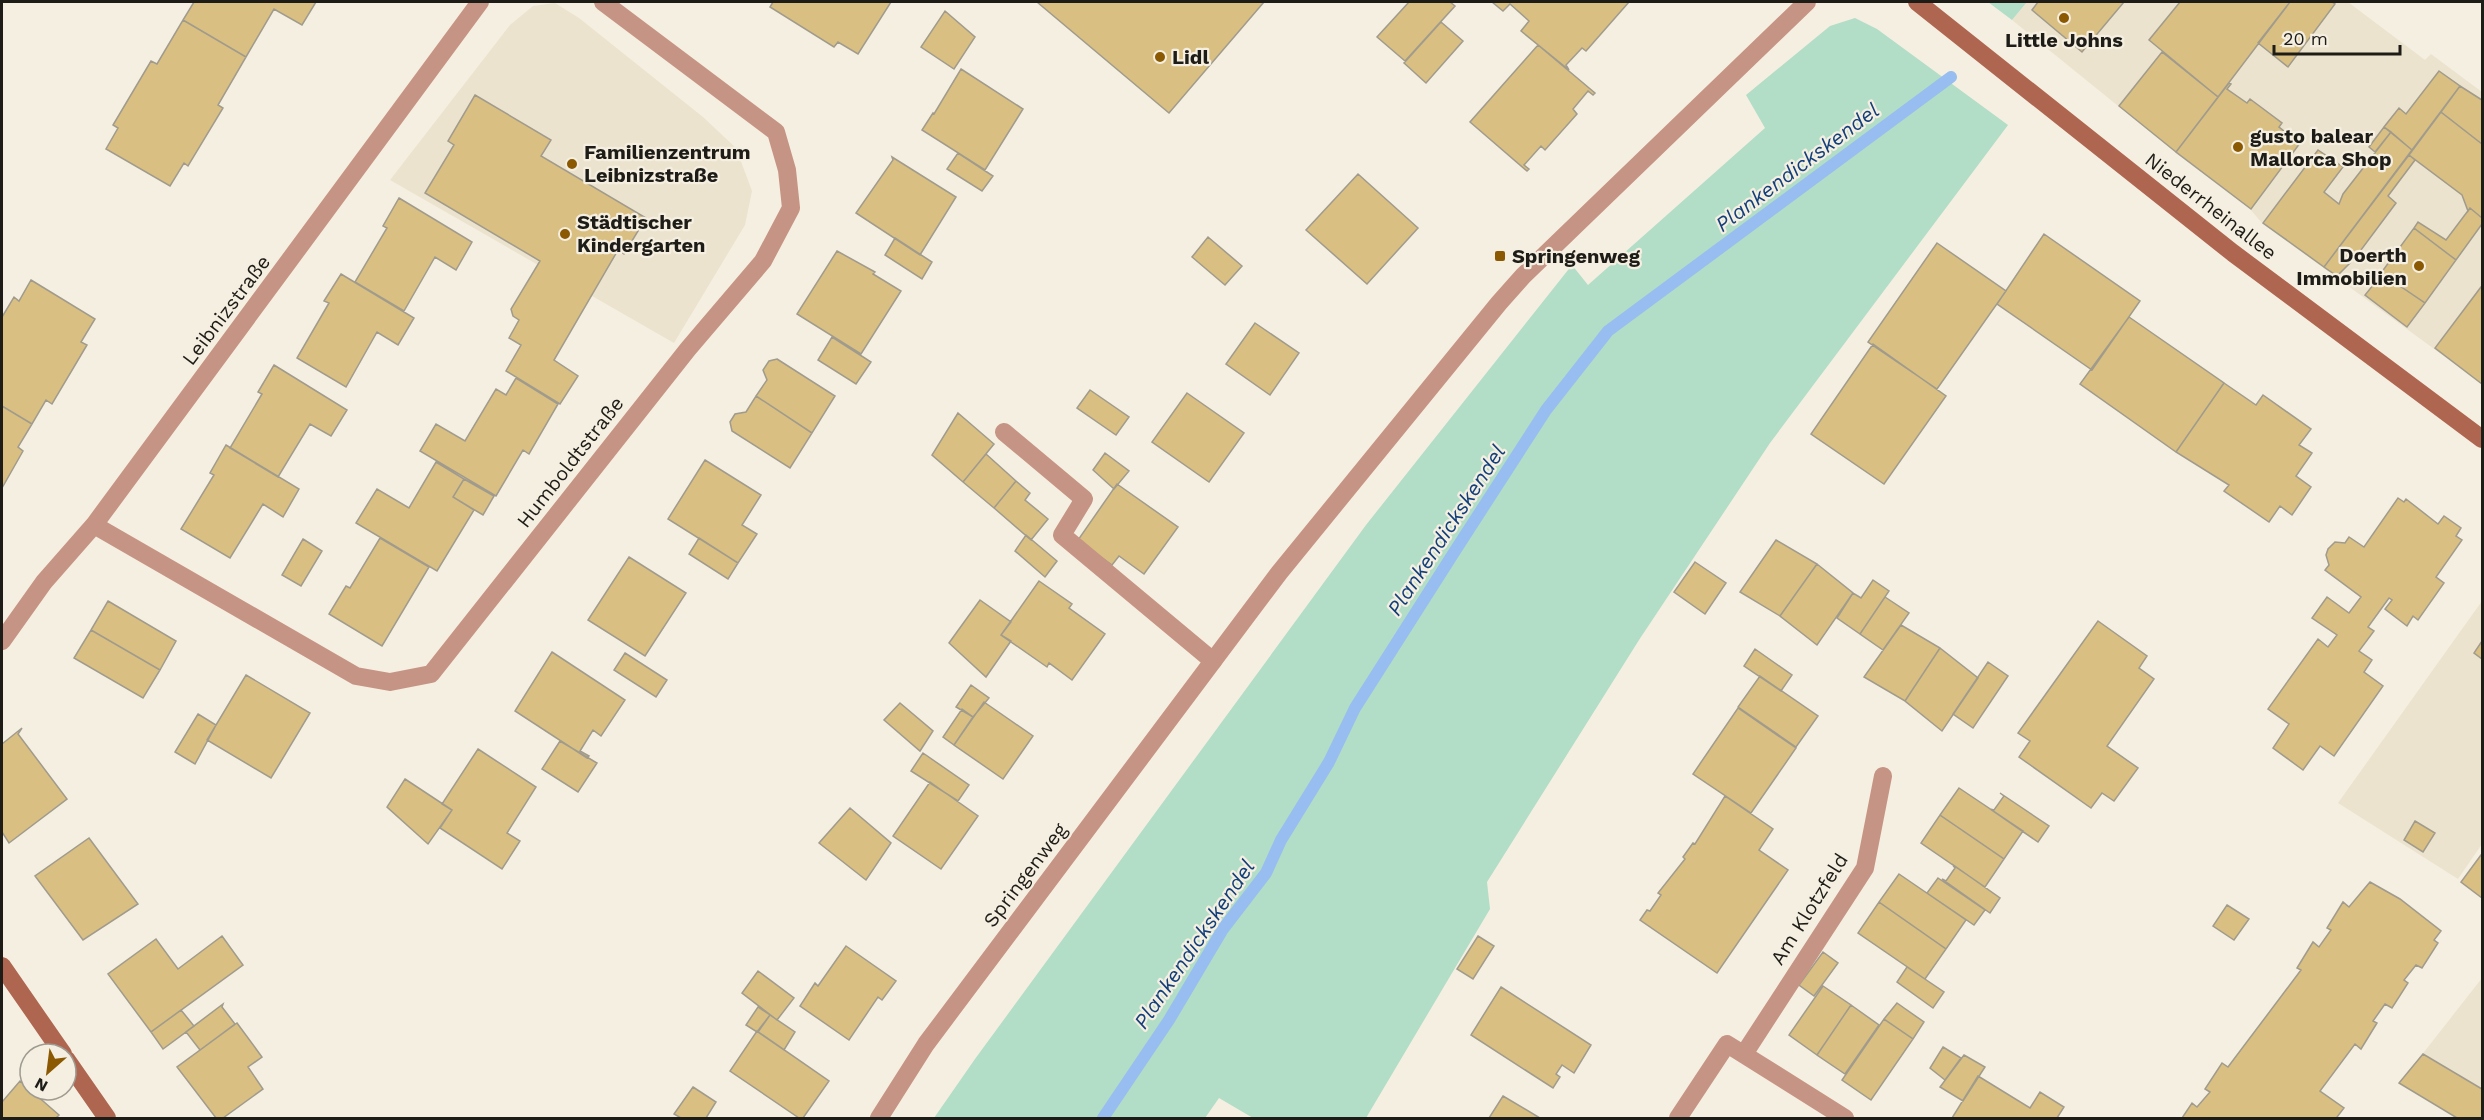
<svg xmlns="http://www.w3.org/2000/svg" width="2484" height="1120" viewBox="0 0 2484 1120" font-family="'Work Sans',sans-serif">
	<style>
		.built { fill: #ece3ce }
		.green { fill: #b2ddc7 }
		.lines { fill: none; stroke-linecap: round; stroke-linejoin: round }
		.stream { stroke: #98bdf1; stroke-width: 12 }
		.building { fill: #d9bf81; stroke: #a09b8d; stroke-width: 1.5 }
		.lane { stroke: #c69484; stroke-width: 18 }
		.street { stroke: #c69484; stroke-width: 18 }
		.secondary { stroke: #ae6650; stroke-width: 18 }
		.poi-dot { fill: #8a5901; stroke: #f5efe1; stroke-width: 2 }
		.labels { text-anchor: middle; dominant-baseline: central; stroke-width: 4.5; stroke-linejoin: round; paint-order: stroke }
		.poi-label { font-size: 20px; font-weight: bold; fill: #1e1c17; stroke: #f5efe1; text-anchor: start }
		.street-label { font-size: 20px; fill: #1e1c17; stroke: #f5efe1 }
		.water-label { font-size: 21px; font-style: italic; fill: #113f7c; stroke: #f5efe1 }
	</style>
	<rect width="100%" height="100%" fill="#f5efe1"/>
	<path class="built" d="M2027,2h321l77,58 6,-6 51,38v292l-220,-161 -12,-14 -75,-57 -163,-132z
		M555,3l24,15 124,99 33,31 16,43 -7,34 -71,118 -284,-163 120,-155 23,-19z
		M2482,601v243l-24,35 -120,-76z
		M2482,978v140h-24l-59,-34z"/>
	<path class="green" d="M1988,2h39l-15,18z
		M1855,18l22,11 131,96 -238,318 -131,197 -152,242 3,27 -124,209h-113l-34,-20 -14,20h-271l41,-59 391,-534 206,-260 16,20 177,-157 -19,-33 84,-69z"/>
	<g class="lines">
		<path class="stream" d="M1103,1118l66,-98 54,-91 43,-56 15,-33 48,-78 26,-54 98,-154 93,-144 62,-79 343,-254"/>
	</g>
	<path class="building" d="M194,2h122l-14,23 -28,-16 -28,48 -63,-37z
		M773,2h118l-33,52 -20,-12 -4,5 -64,-40z
		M1037,2h227l-95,111z
		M1409,2h41l5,4 -50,55 -28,-24z
		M1492,2h137l-43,49 -4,-3 -16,17 3,5 -48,-39 8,-10 -19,-17 -7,7z
		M2038,2h86l-42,50 -50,-42z
		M2180,2h110l-72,95 -69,-57z
		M2290,2h42l3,2 -47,63 -30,-24z
		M945,11l30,26 -21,32 -33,-22z
		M183,20l63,37 -28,48 5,3 -35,58 -4,-3 -14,23 -64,-37 12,-21 -5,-3 38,-64 6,3z
		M1441,22l22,19 -37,42 -22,-20z
		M1538,45l57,48 -2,2 -5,-4 -15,18 4,5 -32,36 -4,-4 -17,19 5,4 -2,2 -57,-49z
		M2162,52l56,45 -42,55 -57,-46z
		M961,69l62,40 -38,61 -63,-40 11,-17 1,1z
		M2439,71l21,15 -48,64 -28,-23 15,-19 7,6z
		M2229,83l2,1 -4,5 20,14 3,-4 32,24 -3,4 19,15 3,-4 2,1 -52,70 -75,-57z
		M2460,86l22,14v44l-41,-32z
		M475,95l76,45 -10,16 105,62 -22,36 -6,-4 -64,110 24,16 -18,28 -54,-33 15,-26 -12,-7 10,-18 -6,-4 -2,-7 29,-48 -115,-68 29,-48 -6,-4z
		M2441,112l41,32v74l-12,-10 -2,3 -6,-16 -53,-40z
		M2384,127l7,5 -16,20 -6,-5z
		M2391,132l21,18 -88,117 -61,-44 55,-73 25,17 -19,25 15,12 4,-10z
		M958,153l35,23 -11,15 -35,-22z
		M2409,155l6,5 -27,36 8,7 -41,55 -18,18 -13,-9z
		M892,157l64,40 -36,58 -64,-42 37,-53z
		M1358,174l60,54 -51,56 -61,-54z
		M399,198l73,44 -16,28 -21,-13 -31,54 -49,-29 32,-54 -4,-2z
		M2470,208l12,10v6l-26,36 -42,-32 4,-6 28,18z
		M2414,228l42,32 -31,43 -44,-30z
		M2044,234l96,67 -48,69 -95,-66z
		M1208,237l34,29 -17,19 -33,-28z
		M895,238l37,24 -10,17 -37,-24z
		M1937,243l69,48 -69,98 -69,-47z
		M837,251l38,21 -2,2 28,17 -40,63 -64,-40z
		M341,274l73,44 -16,27 -21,-13 -31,55 -49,-29 32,-55 -5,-2z
		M2382,274l43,29 -18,24 -42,-32z
		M31,280l64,39 -14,23 6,3 -35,59 -6,-4 -14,24 -30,-18v-89l12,-20 5,4z
		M2481,287l1,1v96l-47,-36z
		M2129,317l95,66 -48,69 -96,-68z
		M1255,323l44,30 -29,42 -44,-31z
		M832,337l39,25 -15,22 -38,-24z
		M1873,344l73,52 -62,88 -73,-50z
		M777,359l58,37 -23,37 -56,-37 11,-16 -4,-10 6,-9z
		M274,365l73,45 -16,26 -21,-12 -32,53 -48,-29 32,-54 -4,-2z
		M516,378l42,26 -29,50 -6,-4 -27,46 -76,-45 16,-27 29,17 31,-52 10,6z
		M2224,383l32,22 7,-10 48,34 -12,16 13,8 -16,23 15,11 -19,28 -12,-9 -11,16 -45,-31 5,-6 -53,-33z
		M1090,390l39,27 -13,18 -39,-27z
		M1187,393l57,40 -35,49 -57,-40z
		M756,396l56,37 -22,35 -58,-37 -2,-9 5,-8 11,-2z
		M2,406l30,18 -14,23 5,4 -21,37z
		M958,413l36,31 -31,38 -31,-27z
		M226,445l73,44 -16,28 -20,-13 -33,54 -49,-29 33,-54 -4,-2z
		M1105,453l24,18 -15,18 -21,-19z
		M986,454l30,27 -22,27 -31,-26z
		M705,460l56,35 -19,30 15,9 -19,29 -70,-44z
		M436,462l28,17 -11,18 21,13 -37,61 -81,-48 21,-34 32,19z
		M464,479l30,17 -11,19 -30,-18z
		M1016,481l14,12 -5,7 23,19 -17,21 -37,-32z
		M1117,484l61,43 -34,47 -25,-18 -7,9 -34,-25z
		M2398,498l6,4 2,-3 32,25 6,-8 17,12 -5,8 6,4 -26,37 8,6 -26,37 -5,-4 -6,10 -22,-17 7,-9 -3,-2 -21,29 6,4 -15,20 13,9 -8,12 19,14 -49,70 -14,-10 -17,24 -30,-22 16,-24 -21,-15 50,-70 10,8 9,-12 -25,-17 15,-21 22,16 12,-16 -36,-27 4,-5 -3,-10 2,-6 7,-7 10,1 4,-6 15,10z
		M1026,535l31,26 -12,16 -30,-26z
		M380,538l49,29 -47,79 -53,-32 17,-28 4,2z
		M699,538l39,25 -10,16 -39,-25z
		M303,539l19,12 -21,35 -19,-11z
		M1776,540l41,24 -37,52 -40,-24z
		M629,557l57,36 -41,63 -57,-36z
		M1695,562l31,21 -21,31 -31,-22z
		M1817,564l36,29 -36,52 -37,-29z
		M1873,580l16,11 -29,43 -23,-16 16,-25 8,5z
		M1039,581l33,23 -3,4 36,26 -33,46 -23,-17 -2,4 -46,-32z
		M1885,597l24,16 -26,37 -23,-16z
		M980,600l31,22 -10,13 10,6 -25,36 -37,-34z
		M108,601l68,40 -16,29 -69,-40z
		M2098,621l49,35 -8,12 15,11 -47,67 31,22 -24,33 -12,-8 -11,15 -72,-51 11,-16 -12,-8z
		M1901,625l39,23 -35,53 -41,-24z
		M91,630l69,40 -17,28 -69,-40z
		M2482,641v18l-8,-6z
		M1940,648l38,30 -36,53 -37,-30z
		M1755,649l37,26 -11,16 -37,-25z
		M552,652l73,48 -24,36 -8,-6 -13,21 9,5 -2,2 -72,-47z
		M625,653l42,27 -11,17 -42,-27z
		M1988,662l20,14 -35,52 -20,-14z
		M246,675l64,38 -39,65 -64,-38z
		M1760,676l58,40 -22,31 -58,-40z
		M971,685l18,13 -16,19 -17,-10z
		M984,702l49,34 -30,43 -49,-34z
		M900,703l33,28 -13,20 -36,-31z
		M1738,708l58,40 -45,65 -58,-39z
		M962,709l11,8 -19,28 -11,-8z
		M198,714l18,11 -21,39 -20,-12z
		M22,728l-4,6 49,65 -58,44 -7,-11v-88z
		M560,741l37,22 -19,29 -36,-23z
		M478,749l58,38 -29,46 13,8 -18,28 -62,-41 12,-18 -10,-6z
		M923,753l46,32 -11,16 -47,-30z
		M405,779l47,31 -24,34 -41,-37z
		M930,782l48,34 -37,53 -48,-33z
		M1959,788l64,43 -19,28 -64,-44z
		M2000,793l49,33 -11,16 -48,-33 4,1 10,-14z
		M1725,796l48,33 -14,21 29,20 -71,103 -77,-53 7,-10 3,1 11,-16 -3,-2 27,-34 -2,-2 10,-14 2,1z
		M850,808l41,35 -25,37 -47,-37z
		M1940,815l64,44 -19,28 -64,-44z
		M2415,821l20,12 -12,19 -19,-12z
		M89,838l49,66 -55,36 -48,-64z
		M2481,855l1,2v41l-21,-16z
		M1952,864l48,34 -10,15 -48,-34 4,2 9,-13z
		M1899,874l67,46 -20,29 -67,-47z
		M1938,878l47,32 -11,15 -47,-32z
		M2370,882l30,17 41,32 -7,9 4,3 -16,25 -6,-3 -12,15 4,3 -16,25 -7,-4 -12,17 4,2 -16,26 -6,-5 -35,47 24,17 -7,9 2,1h-157l10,-15 5,4 13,-15 -5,-3 17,-26 6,4 73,-97 -4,-2 16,-26 6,5 12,-17 -4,-2 16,-26 6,5z
		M1879,902l67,47 -21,30 -67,-46z
		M2227,905l22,14 -15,21 -21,-14z
		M222,936l21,29 -92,67 -43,-58 48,-35 22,30z
		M1478,936l16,10 -21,33 -16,-10z
		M846,946l50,35 -14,19 -4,-3 -29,43 -49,-34 15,-23 3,3z
		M1823,952l15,11 -24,33 -15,-11z
		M1907,967l37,25 -11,16 -36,-26z
		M758,971l36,27 -17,22 -35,-27z
		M1823,986l28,19 -34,50 -28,-20z
		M1501,987l90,58 -17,28 -12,-8 -6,9 4,3 -7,11 -82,-53z
		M1897,1003l27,19 -11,17 -29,-20z
		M223,1004l-1,3 13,17 -35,26 -14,-18z
		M1851,1005l28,20 -34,49 -28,-19z
		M758,1007l12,8 -13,17 -11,-7z
		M181,1010l13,16 -31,23 -12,-17z
		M770,1015l25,17 -11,18 -26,-18z
		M1884,1019l29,20 -42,61 -29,-20z
		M237,1023l25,34 -14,10 15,22 -40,29h-7l-39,-51z
		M757,1031l72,50 -26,37h-4l-69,-47z
		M1943,1047l18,11 -16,22 -15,-12z
		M2423,1054l59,35v29h-25l-58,-35z
		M1964,1055l21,12 -22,34 -23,-14z
		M1978,1076l52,32 10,-16 24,15 -7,11h-105z
		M20,1081l39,34 -3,3h-54v-16z
		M693,1087l23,15 -10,16h-25l-7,-4z
		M1503,1096l37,22h-51z"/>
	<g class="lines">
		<path class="lane" d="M1004,432l80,67 -22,36 151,126"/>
		<path class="street" d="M94,525l262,151 34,6 41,-8 257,-325 75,-88 28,-53 -4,-38 -11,-38 -173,-130
			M2,641l42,-59 50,-57 386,-523
			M1744,1054l121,-186 18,-92
			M879,1118l47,-74 353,-471 220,-270 24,-27 284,-274
			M1678,1118l49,-74 118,74"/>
		<path class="secondary" d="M1917,2l316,251 249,186
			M2,966l61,88
			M66,1059l41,59"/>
	</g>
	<g class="poi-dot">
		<circle cx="2064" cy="18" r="6"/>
		<circle cx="1160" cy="57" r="6"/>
		<circle cx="2238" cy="147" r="6"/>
		<circle cx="572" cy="164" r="6"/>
		<circle cx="565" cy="234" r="6"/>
		<rect x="1494" y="250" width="12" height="12" rx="3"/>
		<circle cx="2419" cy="266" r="6"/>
	</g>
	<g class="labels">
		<g class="poi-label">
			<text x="2064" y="40" text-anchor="middle">Little Johns</text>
			<text x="1172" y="57">Lidl</text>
			<text x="2250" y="136">gusto balear<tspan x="2250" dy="23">Mallorca Shop</tspan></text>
			<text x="584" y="152">Familienzentrum<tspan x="584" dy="23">Leibnizstraße</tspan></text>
			<text x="577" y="222">Städtischer<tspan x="577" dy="23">Kindergarten</tspan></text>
			<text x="2407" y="255" text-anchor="end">Doerth<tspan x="2407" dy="23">Immobilien</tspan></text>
			<text x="1512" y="256">Springenweg</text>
		</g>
		<g class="street-label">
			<text transform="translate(2211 206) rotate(38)">Niederrheinallee</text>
			<text transform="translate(226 310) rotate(-53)">Leibnizstraße</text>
			<text transform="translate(570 462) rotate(-52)">Humboldtstraße</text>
			<text transform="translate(1025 875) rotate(-53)">Springenweg</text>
			<text transform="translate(1809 909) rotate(-58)">Am Klotzfeld</text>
		</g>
		<g class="water-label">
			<text transform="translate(1797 167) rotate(-37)">Plankendickskendel</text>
			<text transform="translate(1446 530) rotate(-57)">Plankendickskendel</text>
			<text transform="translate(1194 944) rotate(-56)">Plankendickskendel</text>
		</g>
	</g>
	<rect width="2484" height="1120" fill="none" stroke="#1e1c17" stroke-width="6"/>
	<g transform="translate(48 1072) rotate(208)"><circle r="28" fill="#f5efe1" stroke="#9f9b90" stroke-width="1.5"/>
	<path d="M0-4.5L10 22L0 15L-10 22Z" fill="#8a5901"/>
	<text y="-9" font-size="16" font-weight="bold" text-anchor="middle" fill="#1e1c17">N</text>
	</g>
	<path d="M2274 45v9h126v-9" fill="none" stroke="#1e1c17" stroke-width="3"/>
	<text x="2283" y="45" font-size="18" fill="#1e1c17" stroke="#f5efe1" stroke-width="4.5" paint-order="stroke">20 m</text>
</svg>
